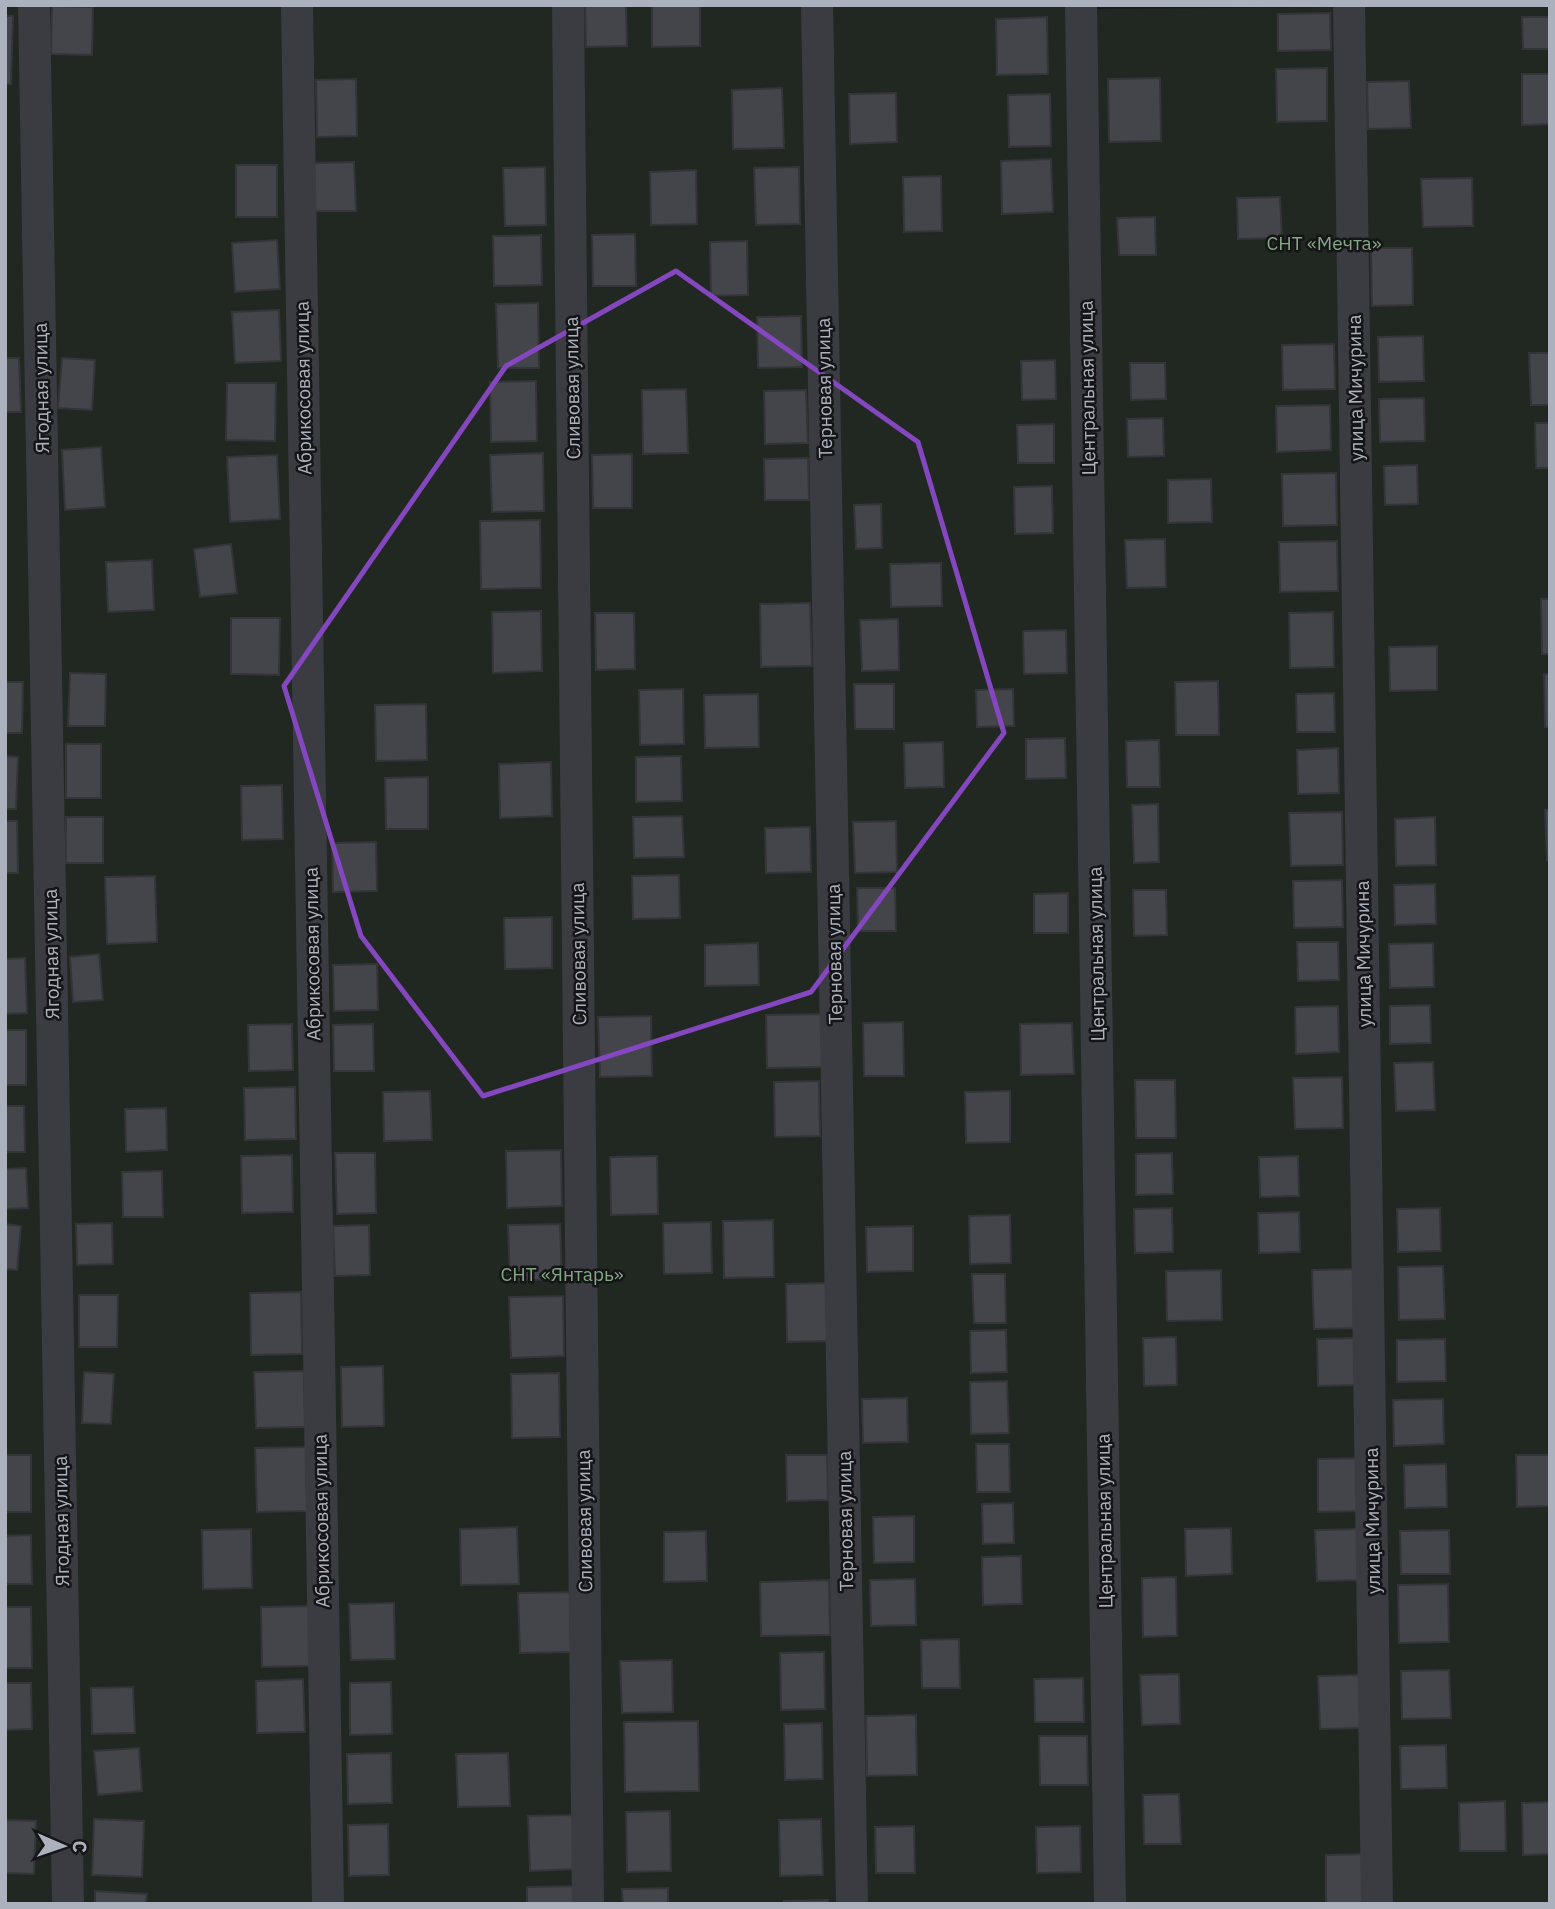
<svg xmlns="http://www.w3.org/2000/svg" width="1555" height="1909" viewBox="0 0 1555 1909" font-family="'IBM Plex Sans',sans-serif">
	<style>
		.green { fill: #202821 }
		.building { fill: #44454a; stroke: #343439; stroke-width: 2 }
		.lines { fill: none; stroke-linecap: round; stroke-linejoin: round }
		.street { stroke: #3b3c42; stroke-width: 32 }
		.marked { fill: none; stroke: #8547bf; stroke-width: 5; stroke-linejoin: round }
		.labels { text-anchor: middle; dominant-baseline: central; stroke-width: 5; stroke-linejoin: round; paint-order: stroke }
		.park-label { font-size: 19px; fill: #83a884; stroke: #151518 }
		.street-label { font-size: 19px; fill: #acb2bd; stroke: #151518 }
	</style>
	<rect width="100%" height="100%" fill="#1a1a1d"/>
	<path class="green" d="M5,5h1088l1,4 456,-4v1899h-1545z"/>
	<path class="building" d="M585,5h41l1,41 -41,1z
		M652,5h48v41l-48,1z
		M52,6l41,1 -1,48 -41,-1z
		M1330,13l1,37 -53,1v-37z
		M5,16h8l-2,68h-6z
		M1047,17l1,57 -51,1 -1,-56z
		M1522,17h28v32h-27z
		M1327,68v53l-50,1 -1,-53z
		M1522,74h28v50l-28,1z
		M1160,78l1,63 -52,1 -1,-63z
		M356,79l1,57 -40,1 -1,-57z
		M1409,81l2,47 -43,1 -1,-47z
		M782,88l2,60 -51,1 -1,-59z
		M896,93l1,49 -47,2 -1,-50z
		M1050,94l1,52 -42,1 -1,-52z
		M1051,159l2,53 -51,2 -1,-53z
		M354,162l2,49h-41l-1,-48z
		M236,165h41v52h-41z
		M545,167l1,58 -41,1 -2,-58z
		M799,167l1,57 -44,1 -2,-57z
		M696,170l1,54 -46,1 -1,-53z
		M941,176l1,55 -38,1 -1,-55z
		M1472,178l1,48 -50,1 -2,-48z
		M1280,197l2,41 -44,1 -1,-41z
		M1155,217l1,38h-37l-2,-37z
		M635,234l1,52h-43l-1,-51z
		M541,235l1,50 -48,1 -1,-50z
		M277,240l3,49 -45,3 -3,-49z
		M747,241l1,54 -37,1 -1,-54z
		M1371,248h41l1,57 -41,1z
		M538,303l1,65h-41l-2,-64z
		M279,310l2,51 -46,2 -3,-51z
		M801,316l1,51 -44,1 -1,-51z
		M1423,336l1,45 -45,1 -1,-45z
		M1334,344l1,45 -52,1 -1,-45z
		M1529,353h21v52h-19z
		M5,358h14l2,54h-16z
		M62,358l33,2 -3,50 -34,-2z
		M1055,360l1,39 -34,1 -1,-39z
		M1130,363h35l1,36 -35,1z
		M536,381l1,60 -46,1 -1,-60z
		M227,383h49l-1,58 -49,-1z
		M686,389l2,64 -45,1 -1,-64z
		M806,390l2,53 -43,1 -1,-53z
		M1424,398l1,43 -45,1 -1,-43z
		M1330,405l1,45 -54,2 -1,-46z
		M1163,418l1,38 -36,1 -1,-38z
		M1535,423h15v45h-14z
		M1054,424v39h-36l-1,-38z
		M101,447l4,60 -40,3 -3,-60z
		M543,453l1,58 -52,1 -2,-57z
		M632,454v54h-39l-1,-53z
		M277,455l3,64 -50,3 -3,-65z
		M808,458l1,42h-44l-1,-41z
		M1417,465l1,39 -33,1 -1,-39z
		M1336,473l1,52 -54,1 -1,-52z
		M1211,479l1,43 -44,1v-43z
		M1052,486l1,47 -38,1 -1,-47z
		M881,504l1,44 -26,1 -2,-44z
		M540,520l1,68 -60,1 -1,-68z
		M1165,539l1,48 -39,1 -2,-48z
		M1337,541l1,50 -58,1 -1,-50z
		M231,544l6,49 -37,4 -6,-48z
		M152,560l2,50 -46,2 -2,-50z
		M941,563l1,43 -51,1 -1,-43z
		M1541,599h9v55h-8z
		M810,603l2,63 -51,1 -1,-63z
		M541,611l1,60 -49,2 -1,-61z
		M1333,612l1,55 -44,1 -1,-55z
		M595,613h39l1,56 -39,1z
		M231,618h49l-1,57 -48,-1z
		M898,619l1,51 -37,1 -2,-51z
		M1066,630l1,43 -43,1 -1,-43z
		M1437,646v44l-47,1 -1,-44z
		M70,673l36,1 -1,52h-37z
		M1544,674h6v53h-5z
		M1218,681l1,54h-43l-1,-53z
		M5,682h18l-1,51h-17z
		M854,684h40v45h-39z
		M683,689l1,55 -44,1 -1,-55z
		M1013,689l1,37 -37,1 -1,-37z
		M1334,693l1,39h-38l-1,-38z
		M758,694l1,53 -54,1 -1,-53z
		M426,704l1,56 -51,1 -1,-56z
		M1065,738l1,40 -40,1v-40z
		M1159,740l1,47h-33l-1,-46z
		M943,742l1,45 -39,1 -1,-45z
		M66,744h35v54h-35z
		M1338,748l1,45 -41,1 -1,-44z
		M5,756l13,1 -2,52h-11z
		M681,756l1,45 -46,1v-45z
		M551,762l1,54 -52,2 -1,-54z
		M428,777v52h-42l-1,-51z
		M282,785l1,54 -41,1 -1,-54z
		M1158,804l1,58 -25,1 -2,-58z
		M1545,810h5v50h-3z
		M1342,812l1,53 -52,1 -2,-53z
		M682,816l2,41 -50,1 -1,-41z
		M66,817h37v46h-37z
		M1435,817l1,48 -40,1 -1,-47z
		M5,821h12l1,52h-13z
		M896,821l1,51 -42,1 -2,-51z
		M810,827l1,45 -45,1 -1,-45z
		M376,842l1,49 -44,1 -1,-49z
		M679,875l1,43 -47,1 -1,-43z
		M155,876l2,66 -50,2 -2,-67z
		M1342,880l1,47 -49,1 -1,-47z
		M1435,884l1,40 -41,1 -1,-40z
		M857,888h38l1,43h-38z
		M1133,890h33l1,45 -33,1z
		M1068,893v40h-34v-39z
		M552,917v51l-47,1 -1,-51z
		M1297,942h41l1,38 -41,1z
		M758,943l1,42 -54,1v-41z
		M1433,943l1,44 -44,1 -1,-44z
		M99,954l4,46 -30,2 -3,-45z
		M25,958l2,55 -22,1v-55z
		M377,964l1,46 -44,1 -1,-46z
		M1430,1005l1,38 -41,1v-38z
		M1338,1006l1,46 -43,2 -1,-47z
		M824,1014l2,53 -59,1 -1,-53z
		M651,1016l1,60 -52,1 -2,-60z
		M903,1022l1,54h-40l-1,-53z
		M1072,1023l2,51 -53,1 -1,-51z
		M292,1024l1,46 -44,1 -1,-46z
		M373,1024l1,47h-40l-1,-46z
		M5,1030h21v55h-21z
		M1433,1062l2,48 -39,1 -2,-48z
		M1342,1077l1,51 -48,1 -2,-51z
		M1135,1080h40l1,58h-40z
		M819,1081l1,55 -45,1 -1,-55z
		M295,1087l1,52 -51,1 -1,-52z
		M430,1091l2,49 -48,1 -1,-49z
		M1010,1091v51l-44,1 -1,-51z
		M5,1106h19l1,46h-20z
		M166,1108l1,42 -41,2 -1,-43z
		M561,1150l1,56 -55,2 -1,-57z
		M335,1153h40l1,60 -39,1z
		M1172,1153l1,41 -37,1v-41z
		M292,1155l1,57 -51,1 -1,-57z
		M657,1156l1,58 -47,1 -1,-58z
		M1298,1156l1,40 -39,1 -1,-40z
		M26,1168l2,40 -23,1v-40z
		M162,1171l1,46h-40l-1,-45z
		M1172,1208l1,44 -38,1 -1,-44z
		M1440,1208l1,43 -43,1 -1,-43z
		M1299,1212l1,40 -41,1 -1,-40z
		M1010,1215l1,48 -41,1 -1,-48z
		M773,1220l1,57 -50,1 -1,-57z
		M711,1222l1,51 -48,1 -1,-51z
		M112,1223l1,41 -36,1 -1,-41z
		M5,1224l16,2 -4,44 -12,-1z
		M560,1224l2,55 -52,2 -2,-56z
		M369,1225l1,50 -35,1 -2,-50z
		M913,1226v45l-46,1 -1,-45z
		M1443,1266l2,53 -46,1 -1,-53z
		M1358,1269l1,59 -45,1 -2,-59z
		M1221,1270l1,50 -55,1 -1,-50z
		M972,1274h33l1,49h-32z
		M829,1283l1,58 -43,1 -1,-58z
		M301,1292l1,62 -51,1 -1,-62z
		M79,1295h39l-1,52h-38z
		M563,1296l1,60 -53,2 -2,-61z
		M1006,1330l1,42 -36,1 -1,-42z
		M1176,1337l1,48 -33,1 -1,-48z
		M1354,1338l1,47 -37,1 -1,-47z
		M1445,1339l1,42 -49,1v-42z
		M383,1366l1,60 -42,1 -1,-60z
		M304,1371l1,56 -49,1 -2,-56z
		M84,1372l30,2 -3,50 -29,-1z
		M559,1373l1,64 -48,1 -1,-64z
		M1007,1381l2,52 -38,1 -1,-52z
		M907,1398l1,44 -45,1 -1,-44z
		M1443,1399l1,45 -50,2 -1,-46z
		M976,1444h33l1,48h-33z
		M306,1447l2,64 -51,1 -2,-64z
		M5,1455h26v57h-26z
		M786,1455h41l1,45 -41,1z
		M1516,1455h34v51l-33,1z
		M1363,1458l1,53 -46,1v-53z
		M1446,1464l1,43 -42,1 -1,-43z
		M1013,1503l1,40 -31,1 -1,-40z
		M914,1516v46l-40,1 -1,-46z
		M517,1527l2,57 -58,1 -1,-56z
		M1231,1528l1,46 -46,2 -1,-47z
		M251,1529l1,59 -49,1 -1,-59z
		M1362,1529l1,51 -46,1 -2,-51z
		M1449,1530l1,44h-49l-1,-43z
		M706,1531l1,50 -43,1v-50z
		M31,1535l1,49h-27v-48z
		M1021,1556l1,48 -39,1 -1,-48z
		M1176,1577l1,59 -34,1 -1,-59z
		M915,1579l1,46 -45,1 -1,-46z
		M829,1580l1,55 -69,1 -1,-54z
		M1448,1584l1,58 -50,1 -1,-58z
		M578,1592l1,60 -59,1 -2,-60z
		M394,1603l1,56 -44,1 -2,-56z
		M310,1606l1,60 -49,1 -1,-60z
		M5,1607h26l1,61h-27z
		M959,1639l1,49h-38l-1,-48z
		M824,1652l1,57 -44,1 -1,-57z
		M672,1660l1,52 -51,1 -2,-52z
		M1449,1670l2,48 -49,1 -1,-48z
		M1179,1674l1,50 -38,1 -2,-50z
		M1362,1675l1,53 -43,1 -2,-53z
		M1083,1678l1,44h-49l-1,-43z
		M303,1679l2,53 -48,1 -1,-52z
		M391,1682l1,52 -42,1v-52z
		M5,1683h26l1,46 -27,1z
		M133,1687l2,46 -43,1 -1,-46z
		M916,1715l1,60 -50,1 -1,-60z
		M698,1721l1,70 -74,1 -1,-70z
		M822,1723l1,56 -38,1 -1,-56z
		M1039,1736h48l1,49h-48z
		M1446,1745l1,43 -46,1 -1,-43z
		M139,1748l3,43 -44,4 -4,-44z
		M391,1753l1,50 -44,1 -1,-50z
		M508,1753l2,53 -52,1 -2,-53z
		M1179,1794l2,50h-37l-1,-49z
		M1505,1801l1,50h-46l-1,-48z
		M1550,1802v52l-27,1 -1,-52z
		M670,1811l1,60 -44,1 -1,-60z
		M574,1815l2,54 -46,2 -2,-55z
		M94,1819l50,2 -2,56 -50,-2z
		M821,1819l2,56 -43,1 -1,-56z
		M5,1820l31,1 -2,53 -29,-1z
		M388,1824l1,51 -40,1 -1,-51z
		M914,1826l1,47h-39l-1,-46z
		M1080,1826l1,46 -44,1 -1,-46z
		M1370,1854l1,50h-45v-49z
		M577,1886v18h-50v-17z
		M668,1888v16h-45l-1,-15z
		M95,1891l52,3 -1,10h-51z
		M828,1900l1,4h-45v-3z"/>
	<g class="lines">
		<path class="street" d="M34,5l34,1899
			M297,5l31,1899
			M568,5l20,1899
			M817,5l35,1899
			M1081,5l29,1899
			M1349,5l28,1899"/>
	</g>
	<path class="marked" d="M676,271l242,171 86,291 -193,259 -328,104 -122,-160 -77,-250 222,-320z"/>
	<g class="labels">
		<g class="park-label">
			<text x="1324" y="243">СНТ «Мечта»</text>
			<text x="562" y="1274">СНТ «Янтарь»</text>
		</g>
		<g class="street-label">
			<text transform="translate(41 388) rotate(-91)">Ягодная улица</text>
			<text transform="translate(303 388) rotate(-91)">Абрикосовая улица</text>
			<text transform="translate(572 388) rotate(-91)">Сливовая улица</text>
			<text transform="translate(824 388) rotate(-91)">Терновая улица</text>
			<text transform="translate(1087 388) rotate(-91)">Центральная улица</text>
			<text transform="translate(1355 388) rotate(-91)">улица Мичурина</text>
			<text transform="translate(51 954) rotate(-91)">Ягодная улица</text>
			<text transform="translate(312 954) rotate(-91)">Абрикосовая улица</text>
			<text transform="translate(578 954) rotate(-91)">Сливовая улица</text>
			<text transform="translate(834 954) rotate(-91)">Терновая улица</text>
			<text transform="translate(1096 954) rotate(-91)">Центральная улица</text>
			<text transform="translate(1363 954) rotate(-91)">улица Мичурина</text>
			<text transform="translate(61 1521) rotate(-91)">Ягодная улица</text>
			<text transform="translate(321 1521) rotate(-91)">Абрикосовая улица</text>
			<text transform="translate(584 1521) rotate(-91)">Сливовая улица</text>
			<text transform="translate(845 1521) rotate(-91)">Терновая улица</text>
			<text transform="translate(1104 1521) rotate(-91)">Центральная улица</text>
			<text transform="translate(1372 1521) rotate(-91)">улица Мичурина</text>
		</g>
	</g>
	<rect width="1555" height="1909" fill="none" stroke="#acb2bd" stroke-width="14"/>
	<g transform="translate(63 1846) rotate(92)" stroke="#151518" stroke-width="5" paint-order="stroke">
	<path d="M0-5L12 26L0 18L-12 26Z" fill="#acb2bd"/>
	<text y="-10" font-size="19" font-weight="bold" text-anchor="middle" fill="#acb2bd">С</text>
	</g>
</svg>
